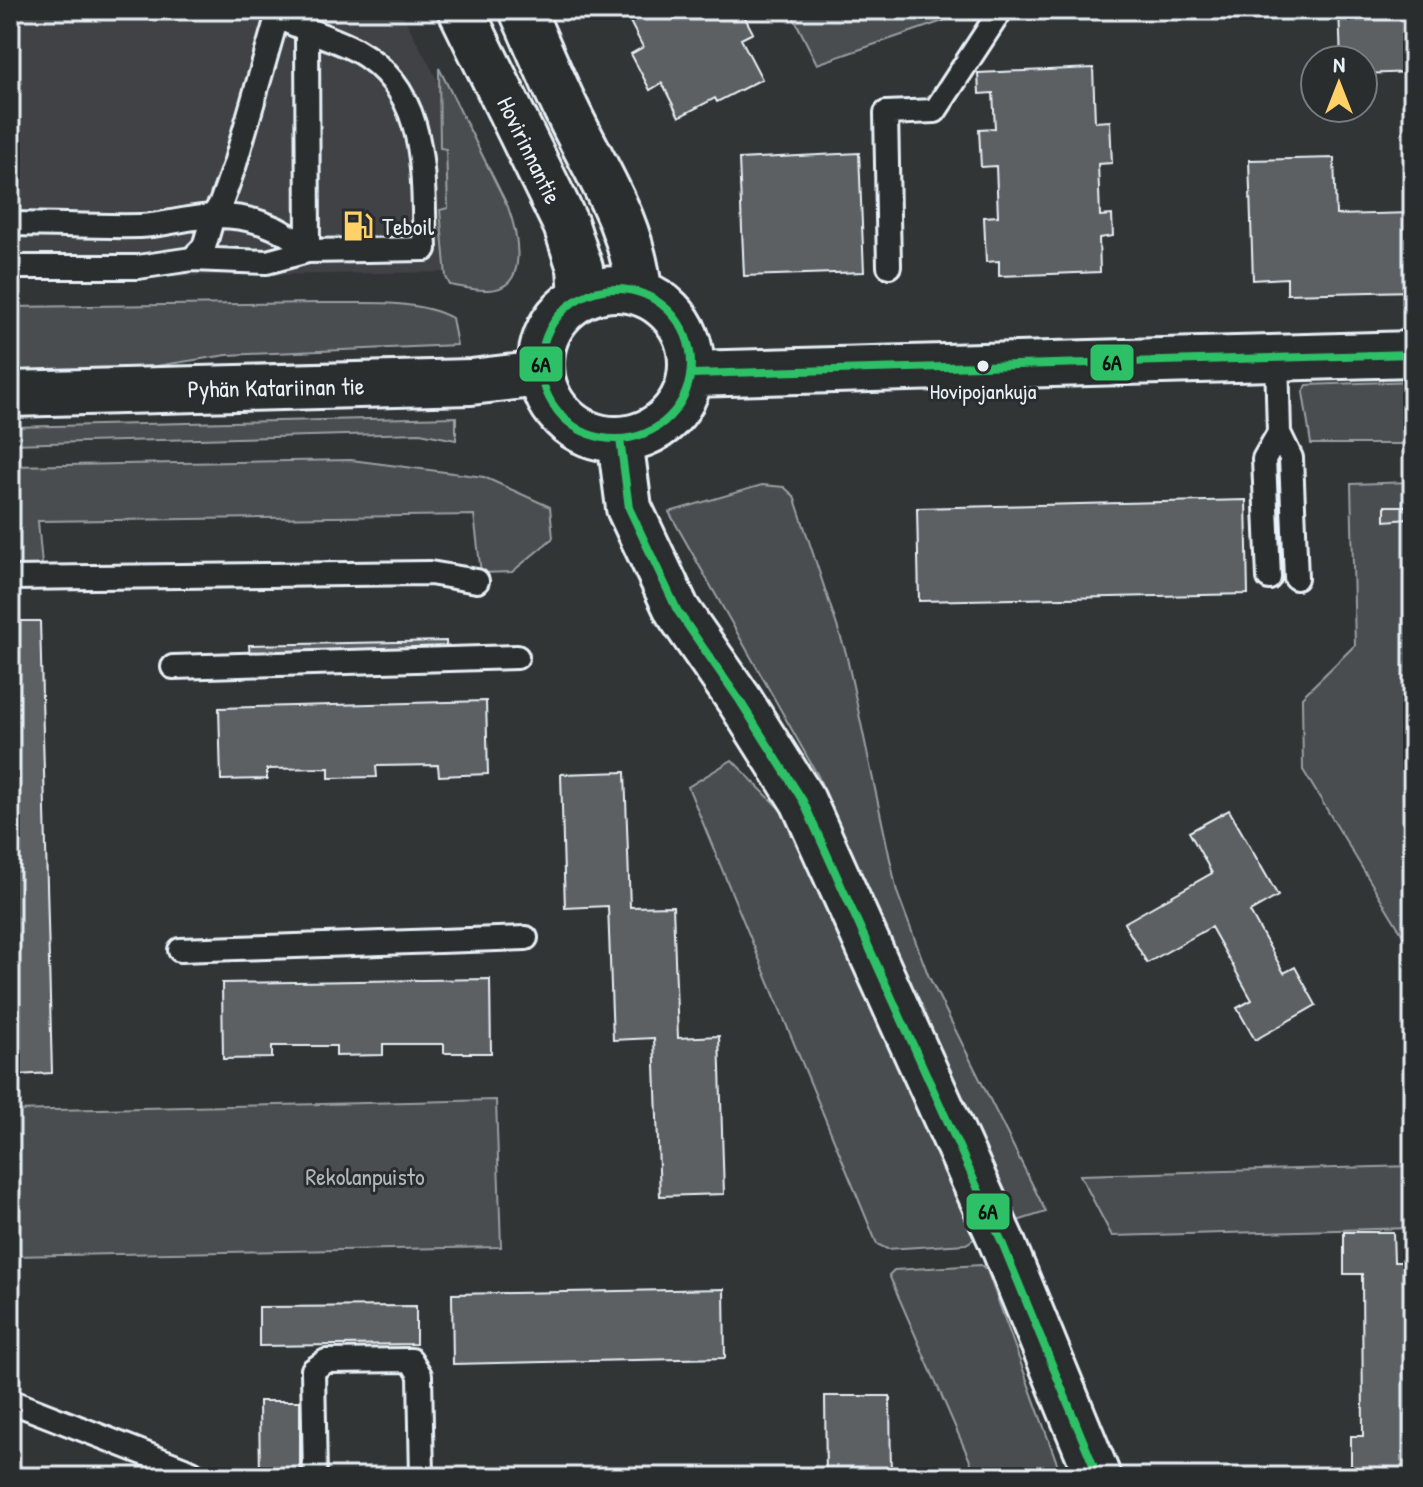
<svg xmlns="http://www.w3.org/2000/svg" width="1423" height="1487" viewBox="0 0 1423 1487" font-family="'Patrick Hand',sans-serif">
	<style>
		.built { fill: #3f4244 }
		.green { fill: #494d4f; stroke: #989fa4; stroke-width: 2 }
		.building { fill: #5c6063; stroke: #e8f1f8; stroke-width: 2 }
		.lines { fill: none; stroke-linecap: round; stroke-linejoin: round }
		.lane-casing { stroke: #e8f1f8; stroke-width: 28 }
		.secondary-casing { stroke: #e8f1f8; stroke-width: 50 }
		.lane { stroke: #2a2d2e; stroke-width: 22 }
		.secondary { stroke: #2a2d2e; stroke-width: 44 }
		.bus-1-casing { stroke: #2a2d2e; stroke-width: 14 }
		.bus-1 { stroke: #2dc066; stroke-width: 8 }
		.bus-dot { fill: #e8f1f8; stroke: #2a2d2e; stroke-width: 3 }
		.labels { text-anchor: middle; dominant-baseline: central; stroke-width: 6; stroke-linejoin: round; paint-order: stroke }
		.bus-label { font-size: 22px; fill: #e8f1f8; stroke: #2a2d2e }
		.street-label { font-size: 24px; fill: #e8f1f8; stroke: #2a2d2e }
		.poi-label { font-size: 24px; fill: #e8f1f8; stroke: #2a2d2e; text-anchor: start }
		.park-label { font-size: 24px; fill: #b0b8bd; stroke: #2a2d2e }
		.line-badge { stroke: #2a2d2e; stroke-width: 3 }
		.pale-badge-label { font-size: 22px; text-anchor: middle; font-weight: bold; fill: #111 }
	</style>
	<rect width="100%" height="100%" fill="#323536"/>
	<filter id="ink" filterUnits="userSpaceOnUse"><feTurbulence type="fractalNoise" baseFrequency=".0125" numOctaves="2"/><feDisplacementMap in="SourceGraphic" scale="16" xChannelSelector="R" yChannelSelector="G"/><feConvolveMatrix kernelMatrix="1 2 1 2 8 2 1 2 1" color-interpolation-filters="sRGB"/></filter>
	<g filter="url(#ink)">
		<path class="built" d="M10,10h390l113,211 1,50 -504,8z"/>
		<path class="green" d="M790,10h153v11l-126,43z
			M439,68l69,139c9,25 23,82 -20,83 -12,1 -26,-3 -38,-5l-4,-8 -6,-67 8,-2 -2,-59 -6,-1z
			M320,303c40,1 97,-5 132,15l5,27 -230,10 -71,11 -97,9h-49v-68z
			M1413,381v63h-102l-8,-52 4,-7z
			M456,417v23l-36,-7 -410,11v-17z
			M351,460l133,17 66,30 3,31 -41,34 -31,1 -7,-58 -436,6 4,44h-32v-99z
			M1413,482v470l-110,-182 -1,-73 53,-52 -4,-161z
			M762,485l22,2 10,9 52,157 51,239 32,85 117,235 -35,11 -193,-447 -149,-264z
			M732,760l49,50 67,138 126,291 -8,5 -79,5 -10,-5 -189,-457z
			M496,1100l5,147 -489,9 -2,-145z
			M1413,1166v62l-301,8 -32,-61z
			M981,1265l6,5 75,207h-85l-88,-202 5,-5z"/>
		<path class="building" d="M624,10h117l12,23 -12,6 21,40 -45,23 -2,-4 -36,19 -17,-34 -12,7 -19,-36 12,-7z
			M1339,10h74v62l-50,2v-14h-22z
			M1093,68l2,54 15,-1 2,42 -14,1 2,52 12,-1 1,21 -14,2 1,34 -101,4v-15l-13,1 -2,-45 14,-1 -2,-50 -15,1 -2,-38 16,-1 -2,-35 -14,1 -1,-21z
			M859,153l5,119 -120,4 -5,-117z
			M1334,158l2,57 77,-2v78l-126,3v-16l-34,2 -4,-120z
			M1246,500l2,94 -329,7 -2,-93z
			M1385,506h23v13l-23,2z
			M10,621h30l12,452 -35,2 -7,-276z
			M446,641l1,16 -197,4 -1,-16z
			M486,701l2,73 -49,2 -1,-11 -62,1 1,11 -48,1v-10l-62,1v10l-46,1 -2,-72z
			M625,772l5,135 43,-1 5,132 41,-2 5,158 -64,2 -6,-158 -41,2 -5,-134 -43,2 -4,-134z
			M1229,810l49,86 -28,16 34,61 11,-6 21,38 -61,35 -18,-32 15,-8 -41,-73 -64,36 -23,-40 88,-50 -23,-41z
			M490,979l1,74h-47v-9h-61v11l-47,1v-10h-64v12l-49,1 -1,-76z
			M1344,1232h49l1,30h19v215h-62v-41h12l-1,-162h-18z
			M724,1289l1,69 -272,6 -1,-70z
			M416,1306v38l-157,2v-39z
			M825,1396h65l1,81h-65z
			M259,1401h41v76h-40z"/>
		<g class="lines">
			<g class="lane-casing">
				<path id="lane" d="M307,32l1,219
					M10,224c43,0 86,3 130,2 24,-1 50,-9 73,-10 35,-1 70,10 95,35
					M192,259l12,-12 9,-31 8,-13 14,-39 44,-154
					M889,266l-3,-153 49,-2 66,-101
					M10,267h128l54,-8 75,3 41,-11 117,-2c-3,-73 6,-157 -69,-199 -25,-13 -53,-20 -80,-34
					M1277,358l2,75 12,25 5,120
					M10,578l420,-5 47,8
					M1269,578l-5,-119 15,-26
					M173,667l344,-10
					M180,950l346,-12
					M10,1401l182,71v5
					M315,1477l-2,-107 13,-9 85,-1 9,15 2,102"/>
			</g>
			<g class="secondary-casing">
				<path id="secondary" d="M461,10l105,215 14,43 2,28
					M522,10c15,34 29,68 45,101 29,61 65,110 72,180
					M541 364a75 75 0 1 1 150 0a75 75 0 1 1-150 0Z
					M691,374l722,-20
					M10,394l461,-12 70,-8
					M620,439l9,69 48,102 63,91 63,100 198,439 97,237"/>
			</g>
			<use href="#lane" class="lane"/>
			<use href="#secondary" class="secondary"/>
			<g class="bus-1-casing">
				<path id="bus-1" d="M541 364a75 75 0 1 1 150 0a75 75 0 1 1-150 0Z
					M691,374l722,-20
					M620,439l9,69 48,102 63,91 63,100 198,439 97,237"/>
			</g>
			<use href="#bus-1" class="bus-1"/>
		</g>
	</g>
	<defs>
		<g id="fuel-bare" transform="scale(2.4)"><path d="M-5.5-6h7V0h2V4h1.3V-2.5L3-4.5l.8-.8L6-3V5H2.5V1h-1V6h-7ZM-4.2-4.7v3.2H.2V-4.7Z" fill="#ffd166" stroke="#2a2d2e" stroke-width="2.5" paint-order="stroke"/></g>
	</defs>
	<g fill-rule="evenodd">
		<use href="#fuel-bare" x="358" y="226"/>
	</g>
	<circle class="bus-dot" cx="983" cy="366" r="7"/>
	<g class="labels">
		<g class="bus-label">
			<text x="983" y="391">Hovipojankuja</text>
		</g>
		<g class="street-label">
			<text transform="translate(530 150) rotate(64)">Hovirinnantie</text>
			<text transform="translate(276 387) rotate(-1)">Pyhän Katariinan tie</text>
		</g>
		<g class="poi-label">
			<text x="382" y="226">Teboil</text>
		</g>
		<g class="park-label">
			<text x="365" y="1176">Rekolanpuisto</text>
		</g>
	</g>
	<g class="line-badge">
		<rect x="1089" y="343" width="46" height="39" rx="8" fill="#2dc066"/>
		<rect x="518" y="345" width="46" height="38" rx="8" fill="#2dc066"/>
		<rect x="965" y="1192" width="46" height="39" rx="8" fill="#2dc066"/>
	</g>
	<g class="pale-badge-label">
		<text x="1112" y="370">6A</text>
		<text x="541" y="372">6A</text>
		<text x="988" y="1219">6A</text>
	</g>
	<rect width="1423" height="1487" fill="none" stroke="#2a2d2e" stroke-width="40"/>
	<rect x="20" y="20" width="1383" height="1447" fill="none" stroke="#e8f1f8" stroke-width="3" filter="url(#ink)"/>
	<g transform="translate(1339 84)"><circle r="38" fill="#2a2d2e" stroke="#767b7f" stroke-width="2"/>
	<path d="M0-6L14 30L0 20L-14 30Z" fill="#ffd166"/>
	<text y="-12" font-size="22" font-weight="bold" text-anchor="middle" fill="#e8f1f8">N</text>
	</g>
</svg>
